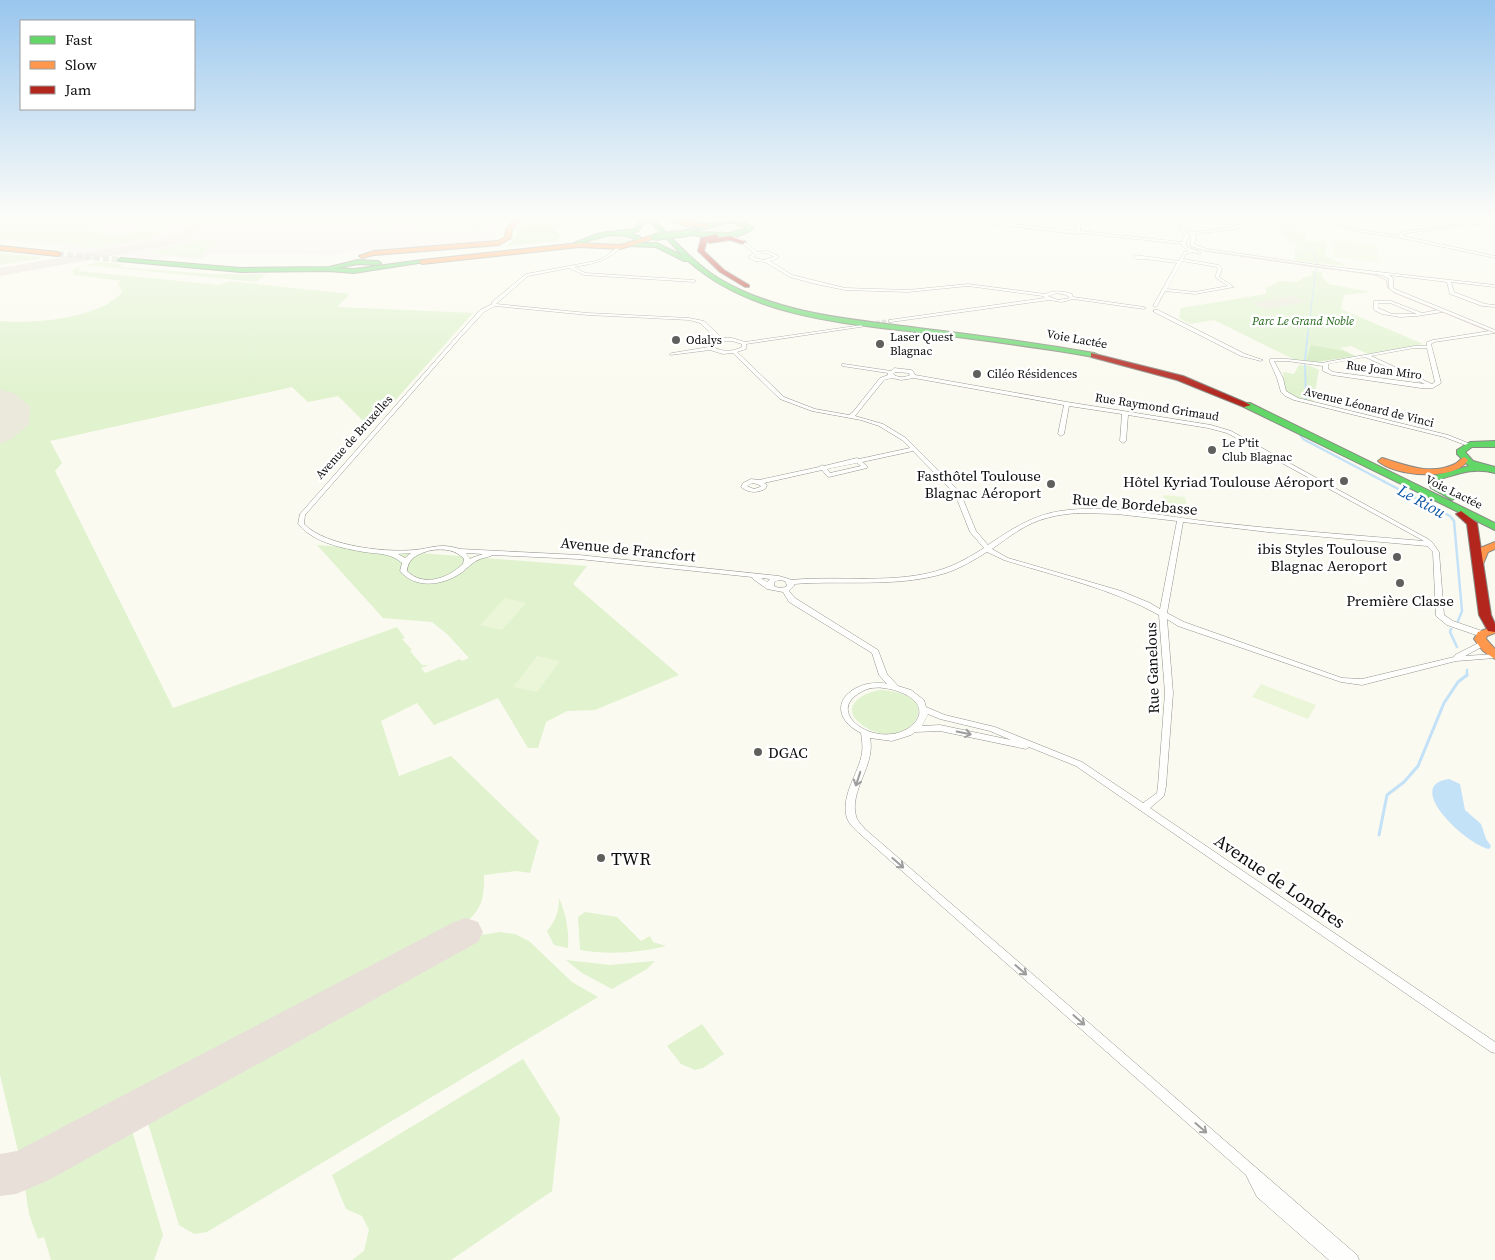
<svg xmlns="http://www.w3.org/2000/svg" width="1495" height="1260" viewBox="0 0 1495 1260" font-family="'Source Serif 4',serif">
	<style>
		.industrial { fill: #f2ebee }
		.green { fill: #e0f2ce }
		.forest { fill: #d0eabc }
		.pitch { fill: #ebf6d8 }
		.plaza { fill: #ebe9db }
		.water { fill: #c3e1f7 }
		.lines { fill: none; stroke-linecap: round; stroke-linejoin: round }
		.stream-far3 { stroke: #c3e1f7; stroke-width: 1 }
		.stream-far2 { stroke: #c3e1f7; stroke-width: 2 }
		.stream-far1 { stroke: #c3e1f7; stroke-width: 2.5 }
		.stream { stroke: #c3e1f7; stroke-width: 3 }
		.taxiway { fill: #e8dfd9; fill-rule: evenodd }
		.street-tunnel { stroke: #d6d6ce; stroke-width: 4.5; stroke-dasharray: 4.5 2; stroke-linecap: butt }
		.secondary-tunnel { stroke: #d6d6ce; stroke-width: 6; stroke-dasharray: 6 3; stroke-linecap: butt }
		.street-casing { stroke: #93938f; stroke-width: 1 }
		.fast-casing { stroke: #8a8a85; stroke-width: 2 }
		.slow-casing { stroke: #8a8a85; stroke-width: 2 }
		.jam-casing { stroke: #8a8a85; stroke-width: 2 }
		.street { fill: #fefefd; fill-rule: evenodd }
		.fast { fill: #63d668; fill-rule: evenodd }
		.slow { fill: #ff974d; fill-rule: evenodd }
		.jam { fill: #b3261e; fill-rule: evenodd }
		.tram { stroke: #d7c4c2; stroke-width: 1 }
		.fast-bridge-casing { stroke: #8a8a85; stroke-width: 8; stroke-linecap: butt }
		.fast-bridge { stroke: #63d668; stroke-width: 6 }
		.oneway { stroke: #9d9d9d }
		.poi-dot { fill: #5f5f5c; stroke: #fff; stroke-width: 2 }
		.labels { text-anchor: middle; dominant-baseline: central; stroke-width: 5; stroke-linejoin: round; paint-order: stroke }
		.far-park-label { font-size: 12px; font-style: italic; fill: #236719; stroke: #fff }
		.far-poi-label { font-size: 12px; fill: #0c0c0c; stroke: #fff; text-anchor: start }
		.far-street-label { font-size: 12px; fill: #0c0c0c; stroke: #fff }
		.poi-label { font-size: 15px; fill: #0c0c0c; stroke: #fff; text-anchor: end }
		.street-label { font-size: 15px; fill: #0c0c0c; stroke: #fff }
		.water-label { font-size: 16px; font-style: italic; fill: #0e56a5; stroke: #fff }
		.near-poi-label { font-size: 18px; fill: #0c0c0c; stroke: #fff; text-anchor: start }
		.near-street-label { font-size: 18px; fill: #0c0c0c; stroke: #fff }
	</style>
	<rect width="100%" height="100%" fill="#fafaf0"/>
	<path class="industrial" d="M0,219h514l-14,1 -6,22 -129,10 -20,-1 -5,4 -131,-1 -8,5 -8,1 -28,-4 -6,3 -84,-7 -17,-3 4,-3 -62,-5z"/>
	<path class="green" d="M126,219c-13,4 -34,4 -42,11h15l8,6 21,-1 7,-5h32l-16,8 -52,10 -99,-9v-19z
		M492,219l-3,10 -4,1 -105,3 4,-8h3l-3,7 88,-3 4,-9z
		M1264,219h33l-2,4 8,3 -8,5 11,1 -1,9 21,2 -1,13 22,10 -51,-5 -4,-3h3v-8l-3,-2h4v-6h-4l-12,-10 -25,-3 6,-3 -9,-4z
		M726,223l16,2 4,5c-12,7 -29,6 -40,-1l5,-4z
		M613,234l16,2 5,5 -11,5 -30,-4 4,-5z
		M219,240l-20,18 -53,-5 49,-12z
		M0,252l41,5 -2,2 -39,6z
		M100,262l23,2 -4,3 94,7h53l-10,8 -171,-17z
		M80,266l-1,5 141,14 9,-4 17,2 104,11 -13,13 136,6 -99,111 -7,1 -29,-29 -30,6 -16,-15 -242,54 12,22 -7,8 118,237 224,-81 8,11 -3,1 10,11 -2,1 12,14h7l-8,3 4,5 35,-14 2,2 7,-3 -21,-23 -16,-13 -49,-4 -66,-73 270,21 -14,18 106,91 -84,35 -28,1 -21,11 -8,26h-10l-30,-50 -64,27 -17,-22 -36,18 18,55 52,-20 88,85 -9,32 -13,-2 -33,4c0,23 -1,31 -17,47l-425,228 -18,6 -5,-1 -19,-80v-754c32,3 100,-2 122,-29l-4,-9 4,-2 -48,-6 -2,-5z
		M1312,271l11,1 -2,3 7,9 43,8 -27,3 -3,14 82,35 -55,10 -17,-8 -11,2 15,8 -39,6 -23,-3 -79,-39 -24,4 -11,-6 2,-10 85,-14v-6l14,-7 17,1 7,-5 7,-1z
		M1299,365l12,1 8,4 -6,32 -21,-6 -7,-5 -2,-19 11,2z
		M880,690c75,4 24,68 -19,34 -22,-17 1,-31 19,-34z
		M559,898c7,16 10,31 9,50l-14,-3 -7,-14c9,-11 12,-19 12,-33z
		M585,912l32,5 24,24 9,-5 3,6 13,4c-29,7 -57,9 -86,4l-2,-33z
		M499,932l16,2 14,7 43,41 26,15 -391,235 -13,2 -15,-9 -34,-112 331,-177z
		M566,960l44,5 45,-4 -8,8 -35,20 -30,-16z
		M702,1024l22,30 -21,14 -8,2 -14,-6 -14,-18z
		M523,1059l37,59 -8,73 -101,69h-99l12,-9 5,-21 -7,-14 -16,-7 -14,-34z
		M130,1124l33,111 -9,25h-103l-7,-23 -6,2 -9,-25 -4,-27c31,-27 69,-44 105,-63z"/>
	<path class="forest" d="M528,219h41l-12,6 -2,5 6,6 -4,5 -51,5c11,-8 13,-18 22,-27z
		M1311,345l33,6 11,5 -39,6 -10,-1z"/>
	<path class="pitch" d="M1334,240l43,5v17l-44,-5z
		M1163,495l22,2 5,20 -23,-2z
		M505,598l21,5 -24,27 -22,-5z
		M537,656l23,5 -23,31 -24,-5z
		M1261,684l55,21 -8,14 -56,-22z"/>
	<path class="plaza" d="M1292,296l16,6 -42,7 -15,-6z
		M0,389l16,5 14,13 -1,17 -16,14 -13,6z"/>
	<path class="water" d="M1449,779l11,5 5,26 16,14 5,15 5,7 -2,3c-22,-4 -87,-64 -40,-70z"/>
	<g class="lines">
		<path class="stream-far3" d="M1273,219c14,14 43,24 44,46
			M1308,333l8,-65"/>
		<path class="stream-far2" d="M1305,360l3,-28
			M1305,365l1,34
			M1300,435l3,4 82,43"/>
		<path class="stream-far1" d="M1383,481l67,35 4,5 8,90 -4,10
			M1451,629l-1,3 7,15
			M1467,670v6"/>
		<path class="stream" d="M1379,835l8,-40 17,-13 14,-16 26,-63 14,-21 9,-7"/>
		<path class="taxiway" d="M197,219h13l-20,19 -24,8 -166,30v-8l160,-28 22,-8z
			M466,918l12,4 5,10 -5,10 -431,239 -31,13 -16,2v-42l17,-3 437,-229z"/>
		<path class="street-tunnel" d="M869,324l22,-3"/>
		<path class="secondary-tunnel" d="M58,254l63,6"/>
		<g class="street-casing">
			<path id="street" d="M716,219h6l6,3 -2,1z
				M951,219h15l110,12v-12h4v12l102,11 3,-7 -6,-6 2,-1 -18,-9h5l26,13 40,-5 6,-2 2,-4 19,-2 -17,4 -2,4 -7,2 -40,5 1,2 -2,8 13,5 118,17 170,19v2l-44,-5 3,10 31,12 10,1v2l-13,-1 -32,-12 -3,-12 -58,-7 4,3v10l4,2 98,40v3l-61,9 -3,2 10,39 -8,5h-12l-89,-13 -9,-4v-5l-36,-5h-13l9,17 3,13 12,7 150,37 25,10 -3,2 -2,-1 -24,-9 -150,-37 -9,-4 -4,-4 -4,-14 -7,-16v-3h17l37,4 2,-1 88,-16h13v-4l6,-2 56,-9 -46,-19 -26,4 -17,1 -18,-3 -8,-4v-9h17l31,12 16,-3 -45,-18 -4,-4v-9l-7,-4 -57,-7 -119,-17 -15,-5c-1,-11 4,-11 -8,-17l6,6 -4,10 4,3 12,5 -2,1 -6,-2 -7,2 -3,5 36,6 3,4 -3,8 15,10 -39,7 -30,-3 -8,15 -2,1 -2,-1 24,-43 -32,-4h-9l-3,-3 2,-1 44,6 5,-9 5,-1 -7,-5v-2l-102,-11 -2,1zM1182,261l35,6 1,2 -3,8 13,9 -33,6 -28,-3zM1378,303h12l27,11h-25l-14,-6zM1414,348h13l8,34 -3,2 -61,-28zM1365,357l60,27 -92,-12 -5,-3v-5z
				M1311,219h7l44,11 37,6 1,-3 6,-2 68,-8 1,-2 20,6v2l-17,-5 -71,9 -4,2v1l92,20v2l-94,-20 -39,-6z
				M729,235l11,3 17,14 11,-1 10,5v2l-8,3 22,14 53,13 63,2 60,-6 77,10c9,-4 18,-3 27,0l1,3 71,10 2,1 -2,1 -71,-10 -11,3 -13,-2 -158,22h-2v-2l156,-22 -2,-2 -75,-10 -60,6 -63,-2 -29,-6 -26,-7 -25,-15 -10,-1 -7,-4 6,-4 -16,-13 -9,-3zM767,253l7,4 -11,3 -10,-3 4,-3zM1057,293l9,2 4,3 -12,2 -10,-4z
				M619,246l3,1c-17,15 -26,16 -48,20l11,6 109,7 2,1 -2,1 -110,-7 -15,-7 -41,8 -32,28 92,9 101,5 15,3 18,17h10l13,4 117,-17v2h-2l-114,17v5l-9,3 47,45 31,12 34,6 4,-3 27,-34 8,-3v-2l-46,-7v-2h2l47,7 3,-3 17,2 2,1 2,4 152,27 144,23 20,6 197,108 5,4 1,2 5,7 5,63 9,6 32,11 1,2 -1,2h-6l-32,-11 -11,-9 -3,-64 -6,-6 -159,-14 -85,-10 -16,91 17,9 158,56 20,1 92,-22 1,-2 27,-14h3l1,2 -1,2 -20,11 30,-2v4l-39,3 -94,24 -21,-3 -163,-56 -11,-7 6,74 -7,93 -2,10 -14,12 345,234v11l-4,-1 -415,-286 -47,-19 -3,2 -86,-18 -25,1 -4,3 -19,6 -22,-3c6,27 -21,52 -14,78 1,5 6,9 9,13l492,426 2,5h-30l-72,-63 -11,-22 -387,-342c-4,-4 -10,-9 -12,-15 -7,-22 12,-45 15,-65 1,-7 0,-13 -1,-20 -29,-14 -26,-41 6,-49 7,-1 13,-2 20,0l-8,-9 -7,-22 -83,-51 -6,-10 -16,-3 -14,-10 -1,-2 -173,-18 -87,-4 -1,1c-3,1 -8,2 -11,3 -8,3 -13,10 -19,14 -19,13 -46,16 -61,-2l2,-8c-11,-10 -24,-9 -38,-11 -22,-4 -49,-9 -65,-27l-1,-1 2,-10 180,-204 12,-6v-2l34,-28 70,-13 9,-4zM495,306l93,9 101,5 11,3 17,16 -8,3v5l-37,6 -2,1v1l40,-5 13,4 10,-1 47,46 32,12 49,9 18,6 23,14 8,8 -51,11 -2,-1 -33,8 -2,-1 -3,2 -60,13 -8,-1 -8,4 -2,4 1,1c8,5 15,5 23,1l2,-4 -3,-2 58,-13 5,6 2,1 38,-9v-2l-5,-4 51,-11 42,43 15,38 14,16c-13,8 -26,16 -41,21 -47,16 -103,6 -152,11l-2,-1 -10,-3 -200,-21 -119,-6c-16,-5 -23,-3 -38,0 -30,5 -96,-2 -118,-25l1,-9 155,-177 24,-26zM723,341h9l10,3v3c-10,5 -19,5 -29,0v-3zM895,372l14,1 1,2c-6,3 -12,3 -17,-1zM892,378l9,2 13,-2 150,27 -6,29 3,2 3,-2 5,-28 53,8 -2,27 3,2 3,-2 2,-26 80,13 19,5 197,108c-71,-6 -142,-11 -213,-19 -50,-6 -101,-18 -151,-11 -27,4 -50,19 -72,34l-12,-14 -16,-39 -54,-54 -23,-14 -28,-8 29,-36zM857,463l4,3 -31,7 -3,-4zM752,483l5,1 4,2 -1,1 -6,2 -7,-3zM1078,513l39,1 60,7 -17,88 -10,-6 -29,-12 -113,-33 -16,-9c17,-12 34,-26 55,-31 10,-3 20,-4 31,-5zM432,550c12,-1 23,-1 32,9l-1,5c-16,15 -40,23 -56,7 1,-14 13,-18 25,-21zM987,552l17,8c51,16 109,29 155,55l6,78 -7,93 -1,7 -14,10 -61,-41 -87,-35 -50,-12 -19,-8 -2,-7 -13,-10 -13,-4 -11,-12 -9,-24 -83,-52 -6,-7 6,-6 -1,-1c50,-4 103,4 152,-11 15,-5 28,-13 41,-21zM411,553l-6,5 -7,-4zM466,553l17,1 -9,3 -4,2zM761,578l9,1 -3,3zM779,580l6,1 2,4 -1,2 -7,1 -5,-2v-4zM871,688c4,0 8,-1 12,0 13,1 40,10 36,27 -2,6 -5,9 -9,12 -16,12 -43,9 -57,-6 -14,-16 3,-29 18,-33zM928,714l12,5 50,12 21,9 -71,-15 -18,1z
				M1154,310h4l87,44 18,6 -2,1 -20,-5 -87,-44z"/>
		</g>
		<g class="fast-casing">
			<path id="fast" d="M640,219h6l-7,12 -8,2 9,4v5h-4l-1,-3c-21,-9 -38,-1 -58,6l-3,-2 26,-10 35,-4z
				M648,219h5c21,21 40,43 65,59 60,36 132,41 200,50 59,7 117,15 176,25l4,2 -4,2c-56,-10 -113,-17 -169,-24 -82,-10 -172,-15 -237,-72h-4l-28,-14 -27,-1 2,-3h26l26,13z
				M727,220l18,3 9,5c-17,15 -46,8 -66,7l-5,-4zM727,223h8l12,5 -17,5 -39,-1z
				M121,258l120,10 88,-1 29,-7 20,1 3,2 -3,2 -20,-1 -21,4 17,1 68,-9 3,2 -71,11 -26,-2 -87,1 -122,-11 -1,-1z
				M1244,403h6l245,120v7l-251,-123z
				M1495,441v6h-23l-7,5 8,9 22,6v6c-22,-6 -37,1 -58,7l1,5 17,10 2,2 -5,3 -21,-12 -4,-9 2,-2 40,-11 -12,-12v-4l13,-8z"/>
		</g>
		<g class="slow-casing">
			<path id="slow" d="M515,219h5l-8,10 -1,9 -12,7 -125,10 -12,3 -3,-2 15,-5 124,-10 7,-4 1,-8z
				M670,219c6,0 33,4 38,6l-3,2 -19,-1z
				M654,235l2,3 -36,11 -41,-2 -157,17 -3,-2 3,-2 157,-17 41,2z
				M0,246l58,6 3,2 -3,2 -58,-6z
				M1464,457l4,3c-13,22 -74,16 -90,1l4,-3c24,7 48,18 73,6 4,-2 5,-5 9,-7z
				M1495,542v7l-7,3 -5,12h-8l-1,-2 6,-14z
				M1495,626v7l-8,3 -1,3 9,10v10l-12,-8 -9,-12 4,-7z"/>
		</g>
		<g class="jam-casing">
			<path id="jam" d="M717,234l2,3 -9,2 20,-3 16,6 -3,2 -13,-4 -21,3 -2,-3 -3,11 20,19 25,15v2h-4l-25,-15 -22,-21 3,-13z
				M1091,353l92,23 68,29 -7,2 -67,-27 -86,-23z
				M1461,511l16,12 14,92 4,9v8l-7,-1 -9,-16 -12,-91 -11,-10z"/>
		</g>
		<use href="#street" class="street"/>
		<use href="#fast" class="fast"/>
		<use href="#slow" class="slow"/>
		<use href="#jam" class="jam"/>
		<path class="tram" d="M1161,219l27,13 1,4 -3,8 8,5 181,26 11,5 2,8 7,5 100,40"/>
		<g class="fast-bridge-casing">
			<path id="fast-bridge" d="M654,237l34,-4"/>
		</g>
		<use href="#fast-bridge" class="fast-bridge"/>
	</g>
	<defs><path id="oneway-shaft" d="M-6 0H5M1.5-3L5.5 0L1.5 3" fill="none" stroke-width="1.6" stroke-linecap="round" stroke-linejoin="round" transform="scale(1.25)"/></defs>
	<g class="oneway">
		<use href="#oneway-shaft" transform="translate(964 733) rotate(12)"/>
		<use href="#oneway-shaft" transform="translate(858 779) rotate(108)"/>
		<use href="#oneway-shaft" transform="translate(898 863) rotate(41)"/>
		<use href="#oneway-shaft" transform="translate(1021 970) rotate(41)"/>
		<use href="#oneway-shaft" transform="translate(1079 1020) rotate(41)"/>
		<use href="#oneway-shaft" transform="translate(1201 1128) rotate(41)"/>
	</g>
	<linearGradient id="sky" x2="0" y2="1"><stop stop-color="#99c6ee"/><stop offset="0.55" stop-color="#fdfdf8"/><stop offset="1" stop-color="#fdfdf8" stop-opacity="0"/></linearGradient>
	<rect width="1495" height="396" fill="url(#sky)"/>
	<g class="poi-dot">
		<circle cx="676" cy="340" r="5"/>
		<circle cx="880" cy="344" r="5"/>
		<circle cx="977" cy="374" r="5"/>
		<circle cx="1212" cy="450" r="5"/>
		<circle cx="1344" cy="481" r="5"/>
		<circle cx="1051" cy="484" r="5"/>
		<circle cx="1397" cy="557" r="5"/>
		<circle cx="1400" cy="583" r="5"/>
		<circle cx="758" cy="752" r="5"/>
		<circle cx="601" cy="858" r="5"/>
	</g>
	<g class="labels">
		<g class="far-park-label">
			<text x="1303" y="321">Parc Le Grand Noble</text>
		</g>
		<g class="far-poi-label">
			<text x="890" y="337">Laser Quest<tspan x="890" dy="14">Blagnac</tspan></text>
			<text x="686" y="340">Odalys</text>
			<text x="987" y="374">Ciléo Résidences</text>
			<text x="1222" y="443">Le P'tit<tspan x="1222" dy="14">Club Blagnac</tspan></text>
		</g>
		<g class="far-street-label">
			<text transform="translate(1077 339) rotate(10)">Voie Lactée</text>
			<text transform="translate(1384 370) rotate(8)">Rue Joan Miro</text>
			<text transform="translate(1157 407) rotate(9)">Rue Raymond Grimaud</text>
			<text transform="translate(1369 407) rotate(14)">Avenue Léonard de Vinci</text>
			<text transform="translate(354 437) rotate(-48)">Avenue de Bruxelles</text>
			<text transform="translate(1454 492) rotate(26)">Voie Lactée</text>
		</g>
		<g class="poi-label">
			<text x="1041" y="475">Fasthôtel Toulouse<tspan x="1041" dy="17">Blagnac Aéroport</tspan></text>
			<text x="1334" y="481">Hôtel Kyriad Toulouse Aéroport</text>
			<text x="1387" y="548">ibis Styles Toulouse<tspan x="1387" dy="17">Blagnac Aeroport</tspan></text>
			<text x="1400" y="600" text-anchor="middle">Première Classe</text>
			<text x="768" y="752" text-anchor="start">DGAC</text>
		</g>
		<g class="street-label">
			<text transform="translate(1135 504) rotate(5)">Rue de Bordebasse</text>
			<text transform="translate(628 549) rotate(6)">Avenue de Francfort</text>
			<text transform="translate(1152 668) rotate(-92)">Rue Ganelous</text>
		</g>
		<g class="water-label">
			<text transform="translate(1422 501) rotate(29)">Le Riou</text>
		</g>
		<g class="near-poi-label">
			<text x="611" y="858">TWR</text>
		</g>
		<g class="near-street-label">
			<text transform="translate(1280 881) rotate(34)">Avenue de Londres</text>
		</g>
	</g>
	<rect x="20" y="20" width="175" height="90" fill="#ffffff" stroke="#9e9e9e"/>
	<rect x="30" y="36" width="25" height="8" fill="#63d668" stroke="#9e9e9e"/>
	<text x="65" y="45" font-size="15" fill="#0c0c0c">Fast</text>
	<rect x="30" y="61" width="25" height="8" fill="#ff974d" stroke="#9e9e9e"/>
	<text x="65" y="70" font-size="15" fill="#0c0c0c">Slow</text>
	<rect x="30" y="86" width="25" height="8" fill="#b3261e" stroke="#9e9e9e"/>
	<text x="65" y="95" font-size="15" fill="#0c0c0c">Jam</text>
</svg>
